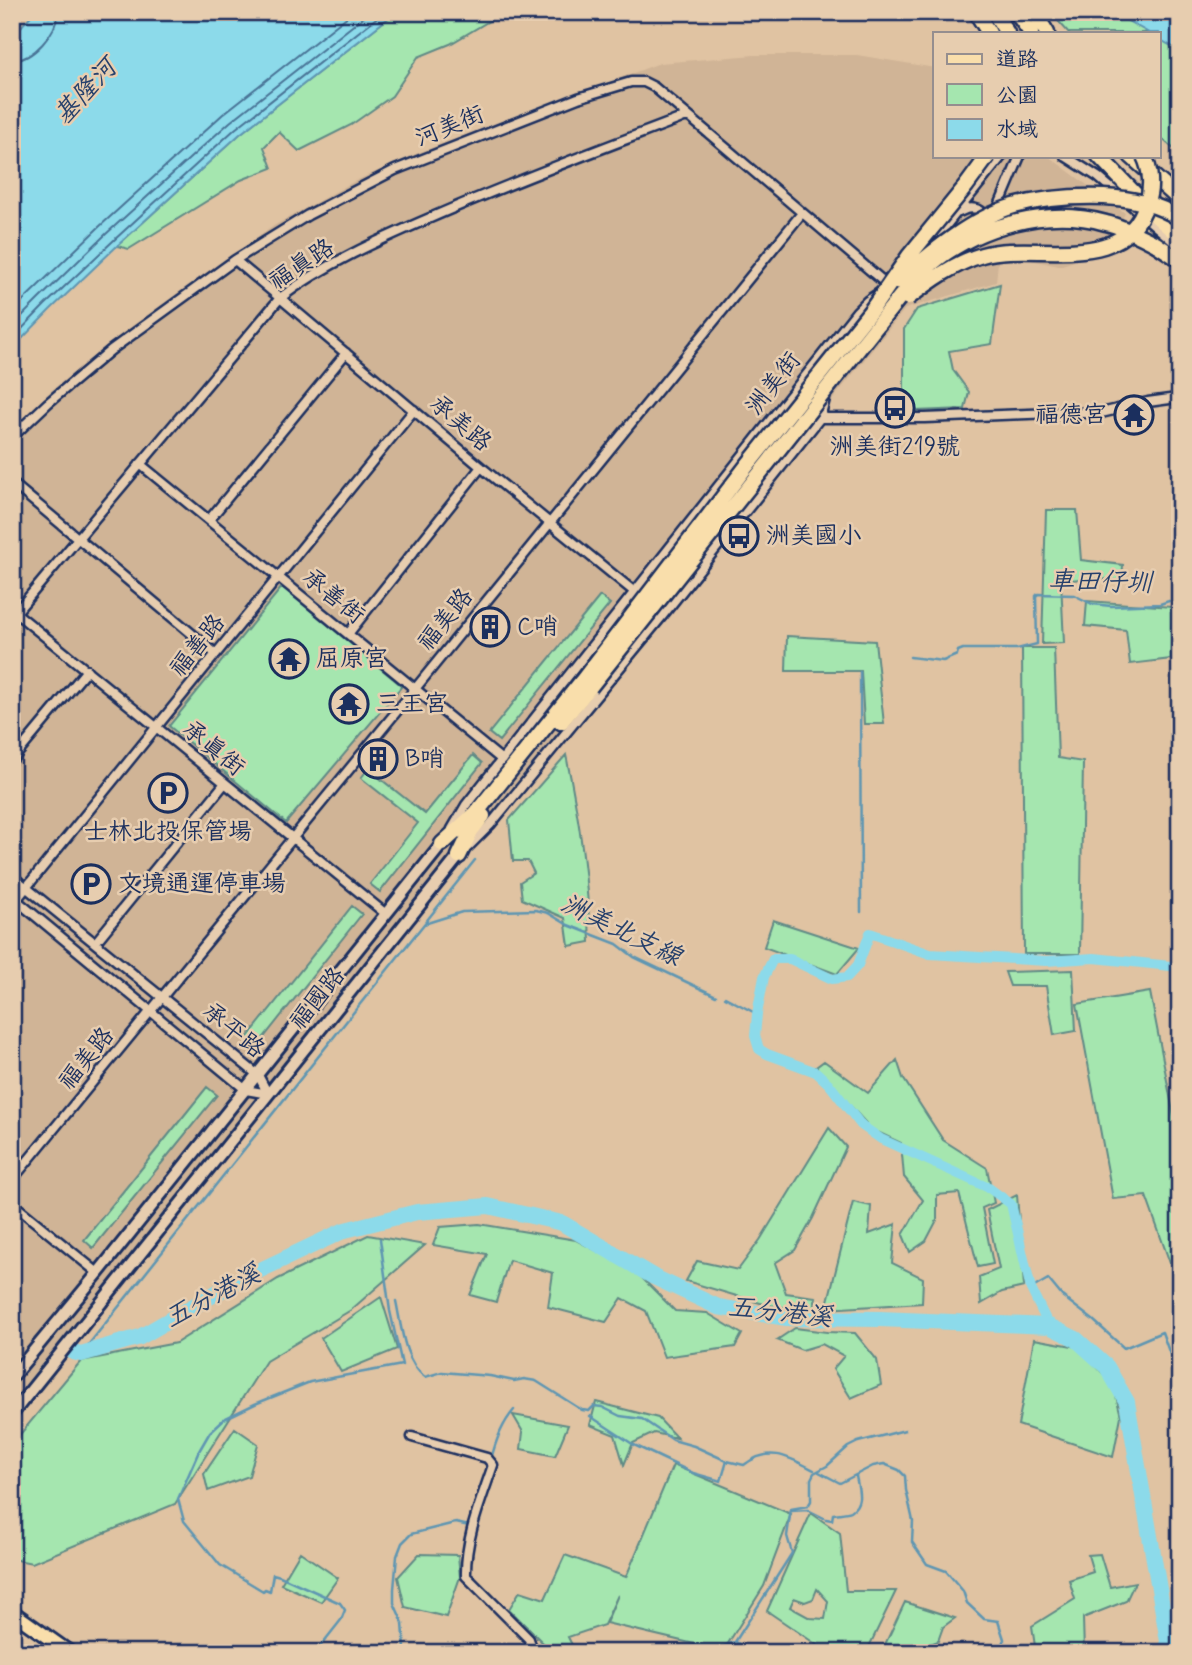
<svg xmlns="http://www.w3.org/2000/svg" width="1192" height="1665" viewBox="0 0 1192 1665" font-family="Mynerve,'LXGW WenKai TC',sans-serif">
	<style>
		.built { fill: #d0b496 }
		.green { fill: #a5e6af; stroke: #608a86; stroke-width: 2; fill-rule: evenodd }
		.water { fill: #8cdaea; stroke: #5f96b2; stroke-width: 2 }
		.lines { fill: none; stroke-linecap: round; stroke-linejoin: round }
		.shore { stroke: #487396; stroke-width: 2 }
		.stream { stroke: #5f96b2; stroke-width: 2.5 }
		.canal { stroke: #8cdaea; stroke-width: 10 }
		.river { stroke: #8cdaea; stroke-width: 16 }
		.minor-casing { stroke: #1b2f5e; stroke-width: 13 }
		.tertiary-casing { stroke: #1b2f5e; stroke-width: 16 }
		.primary-casing { stroke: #1b2f5e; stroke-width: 18 }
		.trunk-casing { stroke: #1b2f5e; stroke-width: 19 }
		.minor { stroke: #e7cdaf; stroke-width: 8 }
		.tertiary { stroke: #e7cdaf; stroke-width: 10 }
		.primary { stroke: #f9deab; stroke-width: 12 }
		.trunk { stroke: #f9deab; stroke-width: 14 }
		.trunk-bridge-casing { stroke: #1b2f5e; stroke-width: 19; stroke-linecap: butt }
		.trunk-bridge { stroke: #f9deab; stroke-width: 14 }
		.labels { text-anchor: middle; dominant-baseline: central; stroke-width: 5; stroke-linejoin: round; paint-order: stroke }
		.street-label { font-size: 24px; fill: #1b2f5e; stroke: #e7cdaf }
		.poi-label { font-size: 24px; fill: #1b2f5e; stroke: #e7cdaf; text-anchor: start }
		.water-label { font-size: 26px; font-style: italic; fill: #26406c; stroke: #e7cdaf }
	</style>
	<rect width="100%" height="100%" fill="#e0c3a2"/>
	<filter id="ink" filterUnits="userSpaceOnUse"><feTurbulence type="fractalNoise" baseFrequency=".0143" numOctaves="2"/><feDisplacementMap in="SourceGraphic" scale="14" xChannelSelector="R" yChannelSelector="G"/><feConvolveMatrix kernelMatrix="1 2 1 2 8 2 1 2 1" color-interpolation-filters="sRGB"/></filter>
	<g filter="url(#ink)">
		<path class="built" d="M754,55h103l78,13v88h113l77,57 -17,37 -49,16 -60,-13 -3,29 -91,27 -234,293 -278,339 -381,476v-989l40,-38 68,-55 84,-61 71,-49 78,-43 65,-29 242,-90z"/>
		<path class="green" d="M396,12h108l-54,32 -32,13 -26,39 -41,29 -52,26 -20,-19 -15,15 8,21 -31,12 -112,69 -12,-3 123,-112z
			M1050,12h107l23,18v124l-18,-15 -3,-10v-96h-90z
			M1000,284l-8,60 -43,7 4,19 16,22 -4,17 -75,3 -1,-17 15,-5v-61l13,-20z
			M1046,510h31l4,50 42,5 -1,16 -30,-3 -31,3 3,62 -22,1z
			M1180,571v51l-8,2 -1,35 -41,5 -4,-34 -41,-4 2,-25 85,6 3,-35z
			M282,587l120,99 -116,137 -117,-97z
			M600,596l10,8 -111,137 -10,-8z
			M787,636l88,5 9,83h-20l-3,-53h-75z
			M1022,648h32l4,110 25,4 -3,192h-56z
			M473,755l9,8 -102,129 -10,-8 48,-61 -57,-45 7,-9 57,45z
			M566,755c13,61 22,124 24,187l-21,4 -4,-28 -43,-19 -2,-17 14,-9 -6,-12h-15l-4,-41z
			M352,906l10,8 -105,132 -10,-8z
			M773,920l86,28 -22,26 -73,-27z
			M1073,970l3,61 -22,4 -8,-49h-36l-5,-14z
			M1150,992l30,156v143l-34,-95 -33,3 -36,-195z
			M897,1060l6,18 40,62 44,28 7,35 -12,5 11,56 -15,3 -19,-74 -22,2v25l-11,21 -16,11 -7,-17 20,-35 -19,-23 -3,-34 -30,-14 -55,-62 8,-6 44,32z
			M207,1087l10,8 -124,153 -9,-8z
			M829,1128l17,19 -33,71 -18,32 -20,13 11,30 30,4 -3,14 -46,-6 -81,-24 11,-20 41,9 22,-30z
			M1017,1195l7,92 -22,5 -21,12 -2,-27 20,-8 -12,-59z
			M853,1202l18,4 -2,28 27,-10 -4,39 31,15 -1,25 -96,6z
			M479,1224l97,16 59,31 40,40 32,2 35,21 -7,13 -71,10 -18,-46 -24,-13 -16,24 -58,-15 5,-34 -44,-13 -13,42 -26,-7 17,-41 -54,-9 7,-18z
			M368,1235l57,10 -74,65 -85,51 -91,143 -143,59 -20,-4v-115l69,-83 95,-18 102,-64z
			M381,1297l16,52 -56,23 -20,-34z
			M795,1328l32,4 28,1 22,27 4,25 -30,13 -18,-29 11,-13 -22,-12 -20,6 -25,-10z
			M1034,1339l44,8 35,37 8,32 -8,41 -95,-32z
			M596,1402l62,16 19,20 -23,-5 -21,10 -9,22 -9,-30 -25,-10z
			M513,1415l55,10 -13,31 -34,-7 2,-17z
			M235,1428l23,16 -9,32 -41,15 -4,-17z
			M673,1465l118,49 -27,72 -42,67h-22l-6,-9 -88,-21 12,-28 -14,30 -36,12 8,16h-38l6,-9 -35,-35 11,-18 25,8 20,-44 61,22z
			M811,1513l29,20 6,58h50l-30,62h-37l-62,-42zM817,1589l11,12 -3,18 -15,-1 -20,-11 4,-9 11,4 8,-3z
			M300,1552l38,26 -17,24 -40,-18z
			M419,1554l39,1 2,22 -14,40 -41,-10 -7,-30z
			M1100,1554l10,33 25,-5 -9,19 -43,17 1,35h-48l-4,-27 43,-27 -6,-19 24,-8 -5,-17z
			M905,1602l50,16 -12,9 -5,14 -10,4 -3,8h-44z"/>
		<path class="water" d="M34,12h362l-156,122 -123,112 -67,64 -38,39v-312z
			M1112,12h68v39l-21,-12v-6h-10z"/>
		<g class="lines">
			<path class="shore" d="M12,61c21,-1 45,-28 46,-49
				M12,311l87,-84 124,-113 130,-102
				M12,326l27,-27 67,-65 124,-112 140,-110
				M12,339l33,-34 68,-64 122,-112 149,-117"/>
			<path class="stream" d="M910,657l33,4 14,-6 1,-4 5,-2h54l20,-5 -1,-48 2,-2 36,1 18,9 19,2 49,-2 9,-3
				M860,672l1,240
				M424,924l38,-12 74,-2 12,3 20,12 49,19 17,13 82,39
				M725,997l32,17
				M1031,1289l17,-10 14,17 31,24 31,28 38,-16 10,28 8,-3
				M396,1301c5,23 8,62 29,76l17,-5 48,4 24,5 10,-2 12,2 46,29 7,1 5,-5 8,1 18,9 22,3 31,21 21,6 33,15 17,4c25,-20 45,-8 70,5
				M81,1354l394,-494
				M590,1416l44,29 59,28 28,8 6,-20
				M491,1460c4,-17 11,-36 23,-50
				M819,1472l21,11 33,-17 11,-2 15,6 6,6 1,14 7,31 -1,21 15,22 19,7 17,20 4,12 17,16 14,2 6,18 -1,14
				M791,1511l17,-1 18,9 6,1 1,-6c5,-1 14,-1 18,-3 13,-8 7,-23 5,-35
				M736,1642l14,11
				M315,1653l26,-33 4,-10 -5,-7 -60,-27 -7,-2 -3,17 -5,-2 -2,2 -43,-26 -36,-44 -6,-22 21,-48 11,-19 14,-13 31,-15 55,-22 92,-17 -12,-54 -10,-72
				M407,1653l-2,-3 -2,-27 -9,-20v-14l3,-33 5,-13 9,-9 40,-10 5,-1 13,3 2,-3
				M719,1653l5,-7 11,-4 57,-89 -5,-17 4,-27 17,-3 3,-5v-22l3,-6 13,-7 21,-19 10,-5 47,-12"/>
			<path class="canal" d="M1049,1326l-18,-37 -20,-85 -22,-16 -108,-49 -20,-14 -32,-41 -13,-12 -49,-18 -8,-5 -4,-13 2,-22 7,-37 9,-18h17l42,20 15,-2 11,-12 12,-32 60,21 116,7 48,-3 86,9"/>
			<path class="river" d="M73,1352l8,2 59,-17 97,-56 108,-51 72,-18 71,-6 74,17 92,54 64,30 69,11 92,1 170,7 27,13 31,28 20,35 43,251"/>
			<g class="minor-casing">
				<path id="minor" d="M1065,156l33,21 82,70
					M959,212c11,-6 22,-5 28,6
					M996,213l24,-57
					M923,254l79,-98
					M235,260l246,207 156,127
					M820,418h105l130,-5h46l47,-11 29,-4
					M12,437l36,-34 63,-53 124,-90 73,-45 87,-45 183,-72 53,-16h13l10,5 250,212
					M140,464l362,296
					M12,483l204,171
					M209,520l137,-167
					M16,613l370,301
					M12,617l268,-319c45,-34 99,-58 150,-80 84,-37 171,-69 257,-102
					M348,634l133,-167
					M12,760l75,-90
					M452,829l14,-24 391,-494 10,-10 12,-8
					M468,847l22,-22 173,-210 157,-197 6,-23
					M12,876l246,199 10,19
					M15,899l231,191 22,4
					M12,905l402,-495
					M95,943l130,-160
					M12,1180l394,-480 396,-487
					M12,1203l86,70
					M412,1437l75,21 6,7c-12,36 -28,73 -27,111l63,63 2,6 -4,8"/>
			</g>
			<g class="tertiary-casing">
				<path id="tertiary" d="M12,1377l86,-104 344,-429
					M12,1414l447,-558"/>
			</g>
			<g class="primary-casing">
				<path id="primary" d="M12,1612l58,41
					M12,1646l9,7"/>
			</g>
			<g class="trunk-casing">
				<path id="trunk" d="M976,12l13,21
					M994,12l13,21
					M1016,12l15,21
					M1034,12l13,21
					M1099,156l58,61 23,20
					M1131,156l49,44
					M1156,244l24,16
					M561,722l29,-35
					M442,844l34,-31 106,-132
					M459,856l12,-25 12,-15"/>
			</g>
			<use href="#minor" class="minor"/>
			<use href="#tertiary" class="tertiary"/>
			<use href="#primary" class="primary"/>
			<use href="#trunk" class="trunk"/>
			<g class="trunk-bridge-casing">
				<path id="trunk-bridge" d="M899,282c30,-29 74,-64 115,-76 30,-8 59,-10 90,-9 24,1 56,7 76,22
					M908,298c22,-17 47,-35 74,-43 53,-15 142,21 165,-53 5,-14 4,-32 -3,-46
					M582,681l164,-214 127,-159 36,-52 57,-70 22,-30
					M590,687l309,-389c10,-11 20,-22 30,-32 46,-40 118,-60 177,-43 18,4 34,13 50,21"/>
			</g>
			<use href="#trunk-bridge" class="trunk-bridge"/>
		</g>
	</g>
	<defs>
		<g id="bus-ring" transform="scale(2.0125)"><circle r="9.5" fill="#e7cdaf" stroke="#1b2f5e" stroke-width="1.5"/><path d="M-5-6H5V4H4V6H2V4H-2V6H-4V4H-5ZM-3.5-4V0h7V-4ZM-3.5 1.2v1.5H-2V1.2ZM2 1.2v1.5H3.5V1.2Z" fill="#1b2f5e"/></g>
		<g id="temple-ring" transform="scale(2.0125)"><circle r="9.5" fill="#e7cdaf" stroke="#1b2f5e" stroke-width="1.5"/><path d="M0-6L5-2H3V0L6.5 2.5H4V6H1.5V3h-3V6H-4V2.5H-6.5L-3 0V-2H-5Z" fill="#1b2f5e"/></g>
		<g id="building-ring" transform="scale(2.0125)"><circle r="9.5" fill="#e7cdaf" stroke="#1b2f5e" stroke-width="1.5"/><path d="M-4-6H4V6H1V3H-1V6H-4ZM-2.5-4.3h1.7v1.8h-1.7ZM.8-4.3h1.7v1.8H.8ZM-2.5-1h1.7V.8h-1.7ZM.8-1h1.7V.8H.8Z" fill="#1b2f5e"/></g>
		<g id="parking-ring" transform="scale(2.0125)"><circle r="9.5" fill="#e7cdaf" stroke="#1b2f5e" stroke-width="1.5"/><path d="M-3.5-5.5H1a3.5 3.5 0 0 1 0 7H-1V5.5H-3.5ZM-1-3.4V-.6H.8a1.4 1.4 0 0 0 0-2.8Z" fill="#1b2f5e"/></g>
	</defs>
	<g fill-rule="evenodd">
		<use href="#bus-ring" x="895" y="408"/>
		<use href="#temple-ring" x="1134" y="415"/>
		<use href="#bus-ring" x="739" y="536"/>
		<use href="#building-ring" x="490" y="627"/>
		<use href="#temple-ring" x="289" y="659"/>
		<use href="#temple-ring" x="349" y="704"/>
		<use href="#building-ring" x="378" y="759"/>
		<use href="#parking-ring" x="168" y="793"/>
		<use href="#parking-ring" x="91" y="884"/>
	</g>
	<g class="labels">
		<g class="street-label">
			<text transform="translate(450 127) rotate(-22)">河美街</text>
			<text transform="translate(302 265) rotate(-33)">福真路</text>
			<text transform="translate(774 384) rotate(-52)">洲美街</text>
			<text transform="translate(460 424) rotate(40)">承美路</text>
			<text transform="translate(333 597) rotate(39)">承善街</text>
			<text transform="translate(446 620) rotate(-51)">福美路</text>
			<text transform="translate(198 646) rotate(-51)">福善路</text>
			<text transform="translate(213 749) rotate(39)">承真街</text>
			<text transform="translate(318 999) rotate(-51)">福國路</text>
			<text transform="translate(233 1031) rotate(39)">承平路</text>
			<text transform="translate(87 1059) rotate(-51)">福美路</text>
		</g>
		<g class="poi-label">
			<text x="1107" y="415" text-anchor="end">福德宮</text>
			<text x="895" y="447" text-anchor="middle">洲美街219號</text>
			<text x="766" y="536">洲美國小</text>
			<text x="517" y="627">C哨</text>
			<text x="316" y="659">屈原宮</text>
			<text x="376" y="704">三王宮</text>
			<text x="405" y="759">B哨</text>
			<text x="168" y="832" text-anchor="middle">士林北投保管場</text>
			<text x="118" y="884">文境通運停車場</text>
		</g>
		<g class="water-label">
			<text transform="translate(86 92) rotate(-47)">基隆河</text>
			<text transform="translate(1100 583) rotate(1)">車田仔圳</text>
			<text transform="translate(621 931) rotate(26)">洲美北支線</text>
			<text transform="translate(213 1297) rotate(-28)">五分港溪</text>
			<text transform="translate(780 1313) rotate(6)">五分港溪</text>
		</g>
	</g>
	<rect width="1192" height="1665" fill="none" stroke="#e7cdaf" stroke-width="42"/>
	<rect x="21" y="21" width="1150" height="1623" fill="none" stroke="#1b2f5e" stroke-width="2.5" filter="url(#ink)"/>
	<rect x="933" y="32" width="228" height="126" fill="#e7cdaf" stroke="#958e8f" stroke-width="2"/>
	<rect x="947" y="54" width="35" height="10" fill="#f9deab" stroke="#958e8f" stroke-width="2"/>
	<text x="996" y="66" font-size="21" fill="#1b2f5e">道路</text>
	<rect x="947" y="84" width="35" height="21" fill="#a5e6af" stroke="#958e8f" stroke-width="2"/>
	<text x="996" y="102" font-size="21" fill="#1b2f5e">公園</text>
	<rect x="947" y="119" width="35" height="21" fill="#8cdaea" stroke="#958e8f" stroke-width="2"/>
	<text x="996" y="136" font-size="21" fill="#1b2f5e">水域</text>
</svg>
